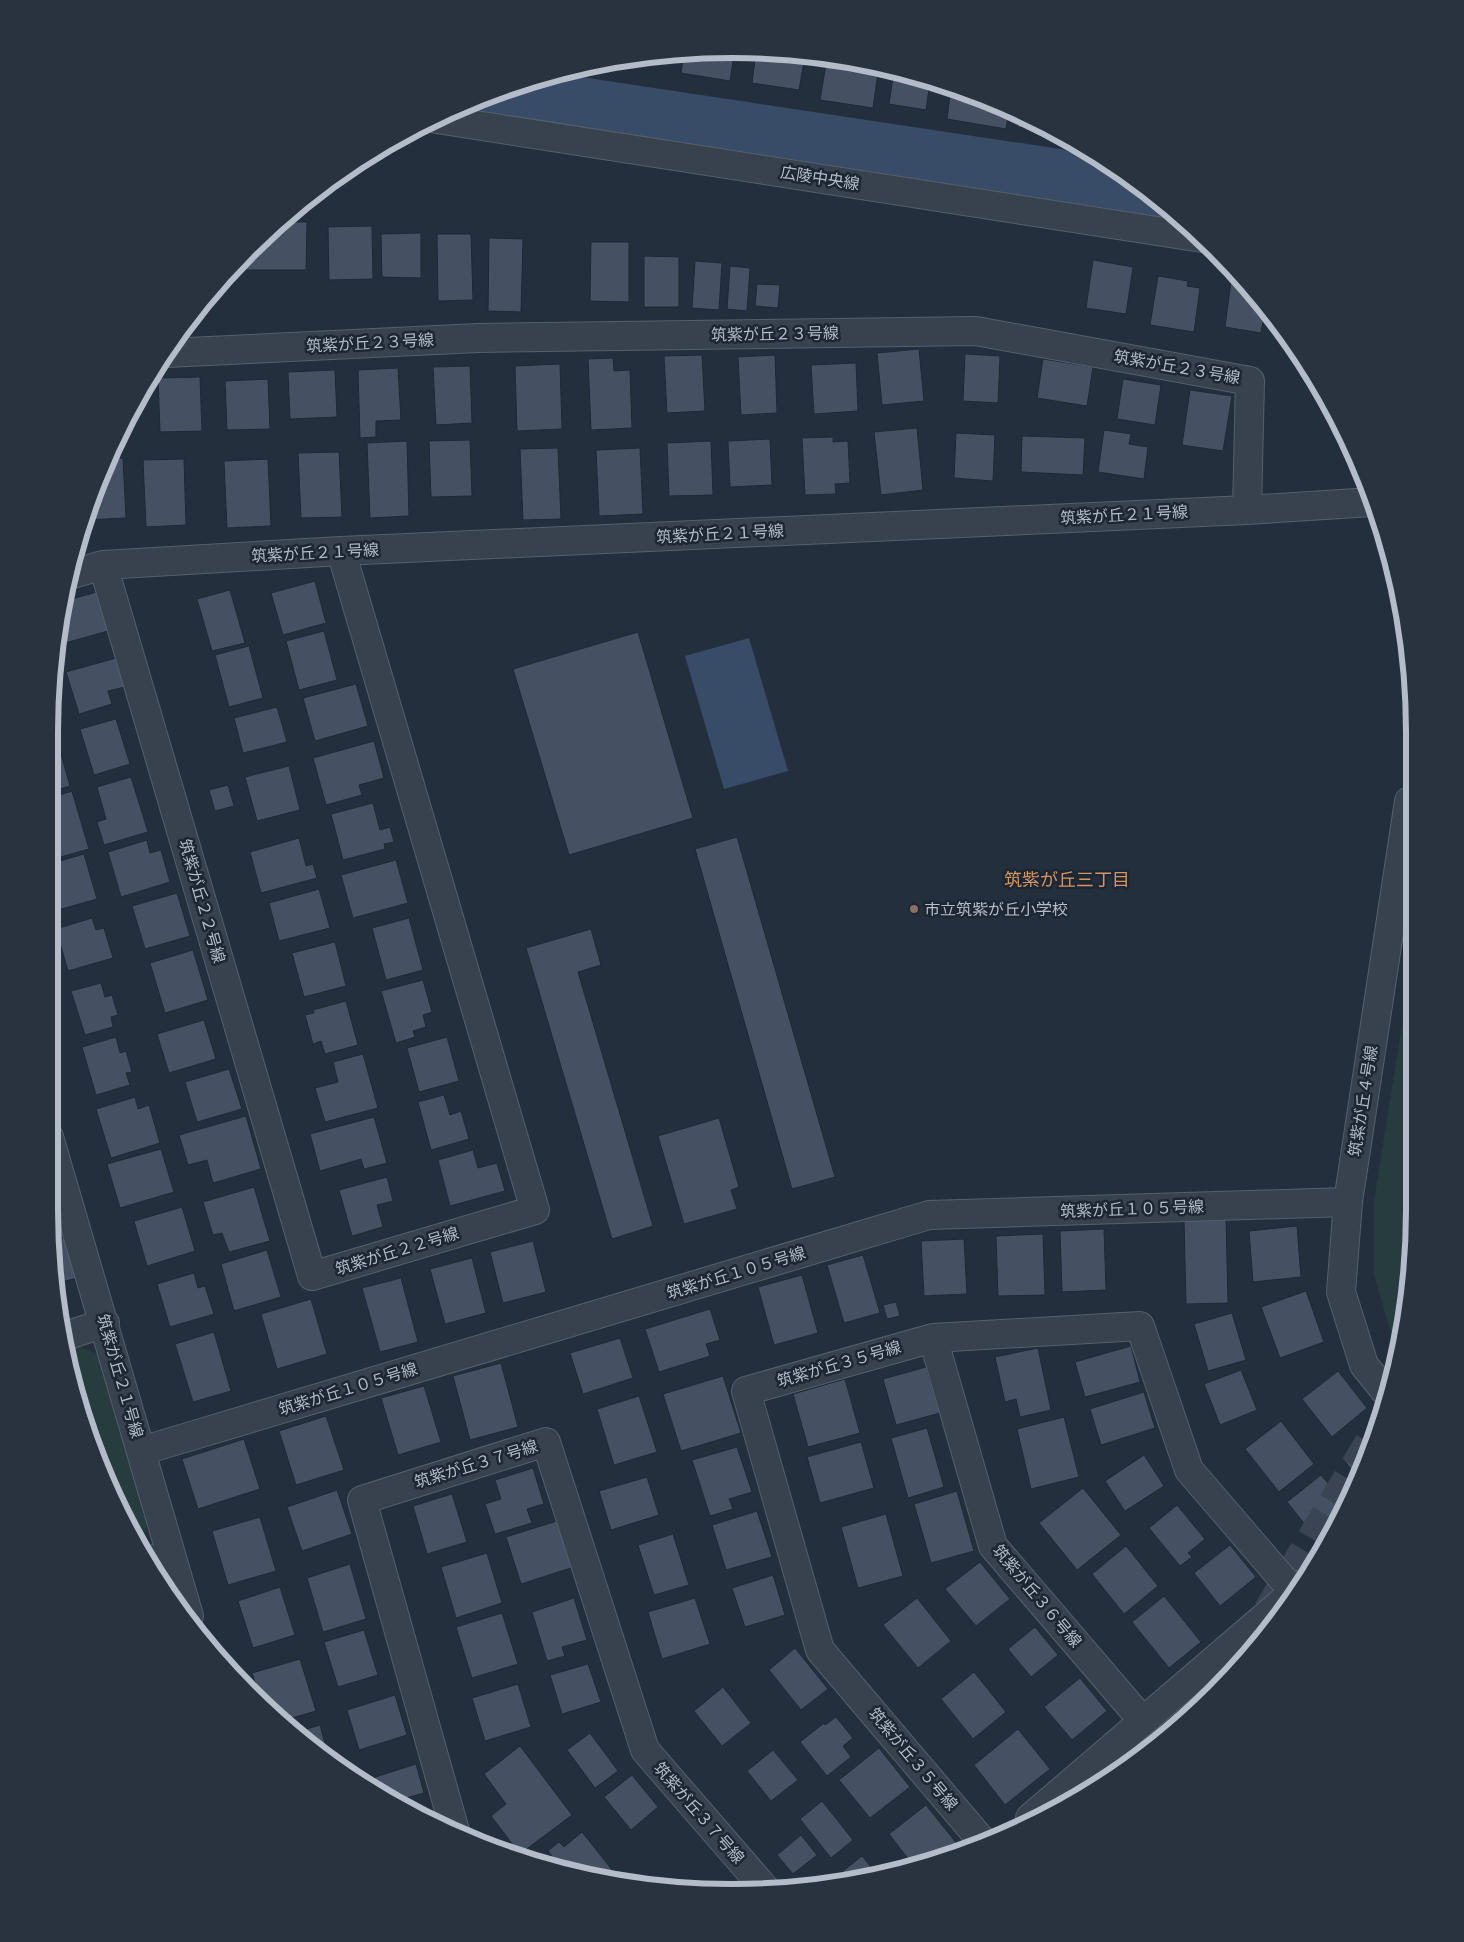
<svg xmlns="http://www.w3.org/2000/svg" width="1464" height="1942" viewBox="0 0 1464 1942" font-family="Cabin,'Noto Sans JP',sans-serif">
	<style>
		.green { fill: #263c3f }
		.water { fill: #394c67 }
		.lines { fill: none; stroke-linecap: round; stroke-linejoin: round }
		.river { stroke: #394c67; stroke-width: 66 }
		.building { fill: #455162; stroke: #1f2835 }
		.tertiary-tunnel { stroke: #3a4453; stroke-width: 28; stroke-dasharray: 28 14; stroke-linecap: butt }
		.minor-casing { stroke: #565f6c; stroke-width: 30 }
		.tertiary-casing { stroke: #565f6c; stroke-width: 30 }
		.minor { stroke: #38414e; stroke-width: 28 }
		.tertiary { stroke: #38414e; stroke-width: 28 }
		.education-dot { fill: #8d6e63; stroke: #1d2633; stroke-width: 2 }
		.labels { text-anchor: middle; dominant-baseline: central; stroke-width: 5; stroke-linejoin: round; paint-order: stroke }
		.street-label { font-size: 16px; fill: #b4bcc9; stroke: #1d2633 }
		.poi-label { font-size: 16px; fill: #b4bcc9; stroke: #1d2633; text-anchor: start }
		.neighbourhood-label { font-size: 18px; fill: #d59563; stroke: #1d2633 }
		.rim { fill: none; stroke: #b4bcc9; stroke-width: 6 }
	</style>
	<rect width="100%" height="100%" fill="#242f3e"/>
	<path class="green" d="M1409,981v318l-13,51 -22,-75v-74z
		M78,1346l20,8 50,171 -11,20 -65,-158 -5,-37z"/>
	<path class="water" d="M749,638l39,133 -64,18 -39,-133z"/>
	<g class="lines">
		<path class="river" d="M486,96l665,100"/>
	</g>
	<path class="building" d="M735,49l-5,32 -49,-8 3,-20z
		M756,51l49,5 -6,34 -47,-7z
		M670,55l-2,8 -32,-5z
		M827,58l32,3 -1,8 20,3 -5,36 -53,-8z
		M894,71l36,11 -4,28 -37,-6z
		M951,88l42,13 16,8 -3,20 -59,-10z
		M1019,114l33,18 -35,-5z
		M282,222h25l-1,48h-67v-10l10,-11z
		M372,226l1,53 -44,1 -1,-53z
		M421,233v45l-39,-1 -1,-43z
		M437,234h34l2,66 -35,1z
		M489,238l34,1 -2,73 -33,-1z
		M591,242h38v60l-39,-1z
		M644,256l35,1v50h-35z
		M1093,260l40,7 -7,47 -40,-6z
		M695,261l27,2 -3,47 -27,-2z
		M730,266l20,2 -3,43 -20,-2z
		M1158,276l30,5 -1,5 13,2 -6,44 -44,-7z
		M1231,281l12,2 22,27 -4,23 -36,-6z
		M757,284l23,1 -2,23 -23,-2z
		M919,349l5,52 -42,4 -5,-52z
		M965,354l35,2 -2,47 -35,-2z
		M702,355l3,56 -38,2 -3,-57z
		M775,355l2,58 -36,2 -3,-58z
		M613,358l1,13 16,-1 2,58 -41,2 -3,-71z
		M1043,359l50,8 -6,39 -50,-8z
		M856,363l2,48 -44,3 -3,-49z
		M560,364l2,65 -45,2 -2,-65z
		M470,366l2,57 -36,2 -3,-58z
		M398,368l3,52 -25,1v16l-16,1 -2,-68z
		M335,370l2,47 -47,2 -2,-47z
		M200,377l2,54 -42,1 -2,-54z
		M268,379l2,50 -43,1 -2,-49z
		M1123,379l38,6 -6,40 -38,-6z
		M1190,390l42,6 -9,55 -41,-6z
		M134,406l2,20 -15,1z
		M917,428l6,62 -42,5 -7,-63z
		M1104,430l27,4 -2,10 19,3 -4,32 -46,-7z
		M956,433l39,2 -2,46 -39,-3z
		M1022,436l63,2 -2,37 -62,-3z
		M833,437v5l15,-1 2,42 -15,1 1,10 -31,1 -3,-57z
		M770,439l2,46 -42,2 -2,-46z
		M470,440l2,56 -41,1 -2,-56z
		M407,441l2,75 -39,2 -3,-75z
		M711,441l2,54 -44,1 -2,-53z
		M558,448l3,71 -38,1 -3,-71z
		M640,448l3,66 -44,2 -3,-66z
		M339,452l3,65 -41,1 -3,-65z
		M123,458l3,60 -41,2 23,-61z
		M184,459l2,66 -40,2 -3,-67z
		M268,459l3,67 -44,2 -3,-67z
		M315,581l11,42 -43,12 -12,-42z
		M230,590l15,53 -33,8 -15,-52z
		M97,592l11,39 -43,12 -5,-16 4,-26z
		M324,631l13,49 -38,10 -13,-49z
		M638,632l55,186 -124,37 -56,-186z
		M249,646l14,52 -34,9 -14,-52z
		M116,658l9,29 -17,4 4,13 -33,10 -13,-42z
		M356,684l12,42 -53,15 -12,-43z
		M277,707l10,35 -44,11 -9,-35z
		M116,719l14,45 -36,11 -14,-46z
		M56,736l14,50 -20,6v-54z
		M374,741l10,37 -25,7 3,10 -36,10 -13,-47z
		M289,766l11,44 -43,11 -12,-44z
		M131,777l17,55 -44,13 -7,-23 9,-3 -9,-32z
		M228,785l6,21 -19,5 -6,-21z
		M72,791l17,58 -39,11v-62z
		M373,803l7,27 10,-3 4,15 -10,2 1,5 -42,11 -12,-46z
		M737,837l98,340 -43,12 -97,-340z
		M299,838l7,28 7,-2 4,14 -56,15 -11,-41z
		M147,840l3,13 11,-3 9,32 -49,15 -13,-45z
		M84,854l13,45 -39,11 -8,-28v-18z
		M396,860l12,43 -55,15 -12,-43z
		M319,889l11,39 -51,13 -10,-38z
		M177,893l13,43 -45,13 -13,-43z
		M92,918l4,12 8,-2 9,30 -45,13 -12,-42z
		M409,918l14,52 -37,10 -14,-52z
		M591,929l10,36 -23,7 75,254 -41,13 -86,-291z
		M335,942l11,44 -42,11 -12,-44z
		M193,950l15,50 -43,13 -15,-50z
		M423,980l9,32 -9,3 3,12 -13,4 2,6 -19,6 -15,-52z
		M101,983l4,14 7,-2 6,20 -7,2 2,10 -28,8 -14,-44z
		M346,1001l12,44 -33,9 -4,-13 -8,3 -8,-29 9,-2 -1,-3z
		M204,1020l12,39 -47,14 -12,-39z
		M116,1037l4,16 6,-2 6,21 -6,1 4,12 -34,10 -14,-48z
		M447,1037l12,44 -40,11 -12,-44z
		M363,1054l15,54 -53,14 -10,-34 23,-6 -5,-20z
		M229,1069l13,40 -45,13 -12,-40z
		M444,1095l6,20 11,-4 8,28 -38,11 -13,-48z
		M135,1097l3,12 11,-4 11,38 -49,15 -15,-49z
		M246,1116l15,53 -48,14 -6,-23 -19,5 -9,-30z
		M374,1117l13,46 -23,6 -3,-10 -41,12 -10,-37z
		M719,1118l20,69 -8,3 6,19 -53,15 -26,-88z
		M161,1149l13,43 -54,16 -13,-44z
		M473,1150l5,18 19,-5 8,28 -55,15 -12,-46z
		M387,1177l6,24 -16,4 6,22 -31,9 -13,-46z
		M254,1187l16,54 -41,11 -7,-19 -9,2 -10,-33z
		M182,1207l13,44 -48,15 -13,-45z
		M1226,1219l2,84 -42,1 -2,-84z
		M1297,1226l4,51 -48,5 -4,-51z
		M1104,1229l2,61 -44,2 -2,-61z
		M1043,1234l2,61 -47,1 -2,-60z
		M65,1238l12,40 -19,5 -5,-42z
		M964,1239l3,55 -43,2 -3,-55z
		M533,1241l13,51 -43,11 -13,-51z
		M267,1250l14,47 -47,14 -13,-47z
		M863,1255l17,58 -36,10 -17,-58z
		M472,1258l14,55 -41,11 -15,-55z
		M194,1273l4,15 7,-2 9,28 -44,13 -13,-43z
		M802,1275l16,58 -44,12 -16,-58z
		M401,1278l17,64 -38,10 -18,-64z
		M1306,1291l18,51 -44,16 -19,-51z
		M311,1299l16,55 -50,15 -16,-55z
		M896,1302l4,14 -13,3 -4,-14z
		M710,1309l10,31 -14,4 4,12 -51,16 -14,-43z
		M1232,1313l14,47 -38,11 -14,-47z
		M214,1332l17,59 -38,11 -18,-58z
		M620,1338l13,40 -50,16 -13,-41z
		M1131,1346l9,36 -55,15 -10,-35z
		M1038,1348l13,62 -31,7 -4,-18 -11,3 -10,-45z
		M501,1363l17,64 -48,13 -17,-64z
		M926,1367l14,46 -44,12 -13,-46z
		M1241,1370l16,40 -37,15 -16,-41z
		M1338,1371l29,37 -35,29 -30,-38z
		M723,1376l18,57 -60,18 -18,-57z
		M845,1379l15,54 -52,14 -15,-53z
		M424,1386l17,56 -43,13 -17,-57z
		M1144,1392l11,36 -54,17 -11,-36z
		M639,1396l18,56 -43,13 -17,-56z
		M326,1416l18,54 -48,15 -17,-54z
		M1064,1417l15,60 -48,12 -14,-60z
		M1281,1421l33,43 -35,28 -34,-43z
		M927,1428l17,59 -36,11 -17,-60z
		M1373,1435l-10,36 -4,8 -16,-20z
		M244,1439l16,50 -62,20 -16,-50z
		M861,1442l13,46 -54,15 -13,-46z
		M737,1447l15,45 -23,7 4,10 -23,7 -18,-56z
		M1144,1455l20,31 -39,25 -20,-30z
		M533,1468l11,36 -17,5 5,14 -37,11 -10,-30 16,-5 -6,-19z
		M1321,1475l25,29 -16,29 -11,9 -32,-40z
		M647,1477l12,38 -48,15 -12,-39z
		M1083,1488l38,47 -44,35 -38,-47z
		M337,1490l15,44 -50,17 -15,-44z
		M957,1491l17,60 -43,12 -17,-59z
		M452,1494l15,48 -40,12 -14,-48z
		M1177,1505l28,34 -17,14 4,4 -12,9 -31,-38z
		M757,1511l15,46 -46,13 -14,-45z
		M886,1514l17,62 -45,12 -17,-61z
		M260,1517l16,54 -48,14 -16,-54z
		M560,1520l14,47 -53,17 -15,-47z
		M673,1534l16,51 -35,10 -16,-50z
		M1230,1545l26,32 -36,29 -26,-33z
		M1126,1546l32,40 -34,28 -32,-40z
		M487,1553l15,50 -46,15 -15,-51z
		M980,1562l30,37 -34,27 -31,-37z
		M350,1564l16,55 -43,13 -16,-54z
		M773,1575l12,40 -40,12 -13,-39z
		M280,1587l15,48 -42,13 -15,-47z
		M1164,1596l37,46 -32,26 -37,-46z
		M574,1598l13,42 -25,7 3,9 -18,5 -15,-49z
		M695,1598l15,46 -48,15 -14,-47z
		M917,1598l34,43 -33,27 -35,-43z
		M502,1613l16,51 -46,14 -16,-51z
		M1035,1627l23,28 -27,22 -23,-28z
		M364,1630l14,45 -40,12 -14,-45z
		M795,1648l33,41 -27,21 -32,-40z
		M300,1659l16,52 -31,9 -5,-14 -13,3 -5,-5 -10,-31z
		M588,1664l13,38 -39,12 -12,-39z
		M974,1672l32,40 -33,27 -32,-40z
		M1080,1678l27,33 -35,29 -28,-33z
		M518,1684l13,43 -46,14 -13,-43z
		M723,1687l28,36 -29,23 -28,-35z
		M395,1695l12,40 -48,15 -12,-40z
		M836,1717l17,21 -10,8 8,11 -24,19 -27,-34 24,-19 1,2z
		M320,1725l7,26 -8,3 -25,-21z
		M1018,1729l32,40 -45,36 -31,-40z
		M590,1733l28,38 -23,17 -28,-38z
		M520,1746l52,69 -52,39 -29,-38 15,-12 -22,-30z
		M879,1748l31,39 -40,31 -31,-38z
		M773,1750l25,30 -27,21 -24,-30z
		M416,1764l8,29 -18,5 4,13 -47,-30z
		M632,1775l26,32 -27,23 -27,-33z
		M822,1801l31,39 -22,18 -31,-39z
		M926,1805l36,45 -10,7 -29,6 -2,-3 -8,5 -24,-31z
		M582,1832l31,39 -12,9 -41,-13 -12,-16 11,-9 5,5z
		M801,1835l16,20 -24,19 -16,-19z
		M862,1856l13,16 -41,8 -1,-1z"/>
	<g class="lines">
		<path class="tertiary-tunnel" d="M1224,1682l149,-247"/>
		<g class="minor-casing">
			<path id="minor" d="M167,353l311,-15 498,-7 274,50 -3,129
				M103,565l209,711 223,-66 -194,-659
				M69,575l34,-10 238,-14 906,-41 125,-8
				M49,1137l140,479
				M65,1336l40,-13
				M933,1338l60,208 150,175
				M141,1451l788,-236 419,-13
				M148,1561l23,-7
				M1030,1818l273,-234
				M455,1831l-93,-331 184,-58 99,308 122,141
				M983,1842l-163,-192 -74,-259 187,-53 207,-12 49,144 105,122"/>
		</g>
		<g class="tertiary-casing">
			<path id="tertiary" d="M437,119l765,119
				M1385,1391l-21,-26 -23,-73 7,-90 61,-401"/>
		</g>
		<use href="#minor" class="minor"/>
		<use href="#tertiary" class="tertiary"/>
	</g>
	<circle class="education-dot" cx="914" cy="909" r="5"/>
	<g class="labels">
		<g class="street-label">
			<text transform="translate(820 178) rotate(9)">広陵中央線</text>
			<text transform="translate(775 334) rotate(-1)">筑紫が丘２３号線</text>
			<text transform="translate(370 343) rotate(-3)">筑紫が丘２３号線</text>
			<text transform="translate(1177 367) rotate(10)">筑紫が丘２３号線</text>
			<text transform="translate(1124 515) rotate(-3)">筑紫が丘２１号線</text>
			<text transform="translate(720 534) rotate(-3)">筑紫が丘２１号線</text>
			<text transform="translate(315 553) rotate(-3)">筑紫が丘２１号線</text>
			<text transform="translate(202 901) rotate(74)">筑紫が丘２２号線</text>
			<text transform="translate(1363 1101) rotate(-81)">筑紫が丘４号線</text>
			<text transform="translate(1132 1209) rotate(-2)">筑紫が丘１０５号線</text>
			<text transform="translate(397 1251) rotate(-17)">筑紫が丘２２号線</text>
			<text transform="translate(736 1273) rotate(-17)">筑紫が丘１０５号線</text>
			<text transform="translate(839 1364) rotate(-16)">筑紫が丘３５号線</text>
			<text transform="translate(120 1376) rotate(74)">筑紫が丘２１号線</text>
			<text transform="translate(348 1389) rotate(-17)">筑紫が丘１０５号線</text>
			<text transform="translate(476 1464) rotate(-17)">筑紫が丘３７号線</text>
			<text transform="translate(1037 1596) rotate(50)">筑紫が丘３６号線</text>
			<text transform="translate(913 1759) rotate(50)">筑紫が丘３５号線</text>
			<text transform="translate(699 1813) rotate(49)">筑紫が丘３７号線</text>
		</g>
		<g class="poi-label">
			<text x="924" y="909">市立筑紫が丘小学校</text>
		</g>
		<g class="neighbourhood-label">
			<text x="1067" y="880">筑紫が丘三丁目</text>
		</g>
	</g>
	<path d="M0 0H1464V1942H0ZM732 58H732A674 674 0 0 1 1406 732V1210A674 674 0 0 1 732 1884H732A674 674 0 0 1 58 1210V732A674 674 0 0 1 732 58Z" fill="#29323f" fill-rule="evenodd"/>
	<path class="rim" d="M732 58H732A674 674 0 0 1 1406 732V1210A674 674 0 0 1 732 1884H732A674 674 0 0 1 58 1210V732A674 674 0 0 1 732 58Z"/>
</svg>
